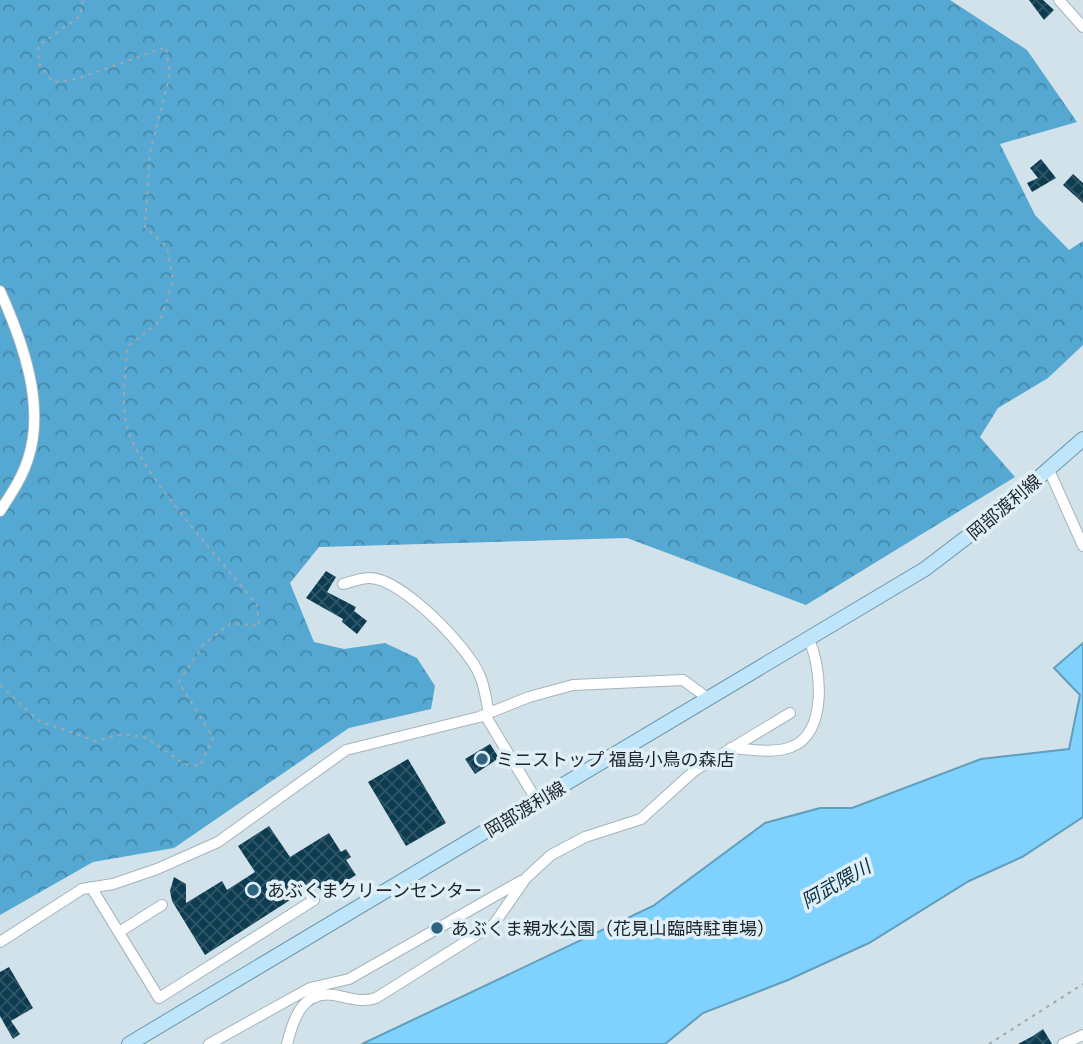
<svg xmlns="http://www.w3.org/2000/svg" width="1083" height="1044" viewBox="0 0 1083 1044" font-family="Roboto,'Noto Sans JP',sans-serif">
	<style>
		.forest { fill: url(#forest-crowns) }
		.water { fill: #7ed2fd; stroke: #619ebc; stroke-width: 2 }
		.building { fill: url(#building-cross-hatch) }
		.lines { fill: none; stroke-linecap: round; stroke-linejoin: round }
		.minor-casing { stroke: #a5b4bc; stroke-width: 12 }
		.major-casing { stroke: #6995ad; stroke-width: 16 }
		.path { stroke: #9ca9b0; stroke-width: 2; stroke-dasharray: 3.5 5; stroke-linecap: butt }
		.minor { stroke: #fff; stroke-width: 10 }
		.major { stroke: #bee5fa; stroke-width: 14 }
		.poi-dot { fill: #2e647f; stroke: #dfeff8; stroke-width: 2.5 }
		.labels { text-anchor: middle; dominant-baseline: central; stroke-width: 7; stroke-linejoin: round; paint-order: stroke }
		.street-label { font-size: 18px; fill: #1d2326; stroke: #dfeff8 }
		.poi-label { font-size: 18px; fill: #1d2326; stroke: #dfeff8; text-anchor: start }
		.water-label { font-size: 19px; font-style: italic; fill: #093042; stroke: #dfeff8 }
	</style>
	<defs>
		<pattern id="forest-crowns" width="20" height="18" patternUnits="userSpaceOnUse" patternTransform="scale(1.75)"><rect width="20" height="18" fill="#54a8d2"/><path d="M2 6a3 3 0 1 1 6 0M12 15a3 3 0 1 1 6 0" fill="none" stroke="#4588aa"/></pattern>
		<pattern id="building-cross-hatch" width="8" height="8" patternUnits="userSpaceOnUse" patternTransform="scale(1.75)"><rect width="8" height="8" fill="#0d3c51"/><path d="M0 0l8 8M0 8l8-8" fill="none" stroke="#305667"/></pattern>
	</defs>
	<rect width="100%" height="100%" fill="#d2e2eb"/>
	<path class="forest" d="M0,0h950l77,50 50,72 -77,22 35,71 34,35 14,-9v104l-35,33 -50,30 -18,29 35,40 -209,128 -179,-67 -308,9 -29,36 24,59 30,7 41,-6 32,15 18,28 -4,23 -82,19 -175,120 -81,14 -93,53z"/>
	<path class="water" d="M1083,643v174l-61,40 -53,24 -100,62 -81,37 -85,33 -38,31h-303l291,-138 112,-83 55,-15h32l129,-49 88,-10 11,-54 -26,-27z"/>
	<path class="building" d="M1029,0h14l11,10 -10,10z
		M1041,159l15,19 -24,14 -5,-9 11,-5 -8,-10z
		M1073,174l10,9v20l-20,-18z
		M326,571l10,6 -9,15 29,15 -2,4 13,10 -10,13 -15,-12 1,-3 -37,-21z
		M490,744l9,14 -24,16 -10,-15z
		M408,759l38,64 -40,23 -38,-64z
		M269,826l21,31 39,-24 12,19 5,-3 5,8 -5,3 10,15 -32,20 -5,-7 -14,-3 -4,8 -96,62 -33,-54 -2,-10 4,-14 12,7v19l36,-22 5,9 28,-18 -17,-26z
		M9,967l24,41 -22,13 9,13 -7,5 -13,-23v-44z
		M1043,1029l9,15h-34l15,-8z"/>
	<g class="lines">
		<g class="minor-casing">
			<path id="minor" d="M1059,0l24,27
				M0,291c22,49 46,114 28,168 -6,19 -17,35 -28,52
				M1049,470l34,76
				M343,584c8,-2 18,-6 26,-6 32,-1 100,70 111,98 5,11 6,25 9,37
				M485,715l52,86
				M731,748c19,1 42,6 60,-1 37,-13 31,-81 17,-109
				M91,887l68,111 155,-98 -5,-8
				M119,932l43,-27
				M0,942l82,-53 31,-5 44,-15 61,-27 128,-92 133,-33 50,-20 44,-12 110,-5 26,19
				M209,1044l101,-56 39,-9 172,-98
				M287,1044c6,-24 15,-54 47,-49 15,3 27,8 42,3l118,-74 32,-46 25,-23 34,-18 56,-18 53,-48 96,-58
				M1063,1044l20,-9"/>
		</g>
		<g class="major-casing">
			<path id="major" d="M129,1044l796,-475 72,-55 86,-75"/>
		</g>
		<path class="path" d="M0,685l39,36 57,20 27,-7 24,4 37,26 16,2 13,-28 -34,-56 24,-37 28,-22 28,3 -2,-21c-31,-39 -119,-134 -130,-178 -6,-25 -1,-54 0,-80l33,-26 13,-39 -6,-35 -22,-20 5,-75 20,-78 -4,-27 -89,32 -24,3 -14,-18 -1,-18 42,-30 3,-16
			M989,1044l94,-60"/>
		<use href="#minor" class="minor"/>
		<use href="#major" class="major"/>
	</g>
	<g class="poi-dot">
		<circle cx="482" cy="759" r="7"/>
		<circle cx="253" cy="890" r="7"/>
		<circle cx="437" cy="928" r="7"/>
	</g>
	<g class="labels">
		<g class="street-label">
			<text transform="translate(1004 507) rotate(-40)">岡部渡利線</text>
			<text transform="translate(525 809) rotate(-31)">岡部渡利線</text>
		</g>
		<g class="poi-label">
			<text x="496" y="759">ミニストップ 福島小鳥の森店</text>
			<text x="267" y="890">あぶくまクリーンセンター</text>
			<text x="451" y="928">あぶくま親水公園（花見山臨時駐車場）</text>
		</g>
		<g class="water-label">
			<text transform="translate(836 884) rotate(-30)">阿武隈川</text>
		</g>
	</g>
</svg>
